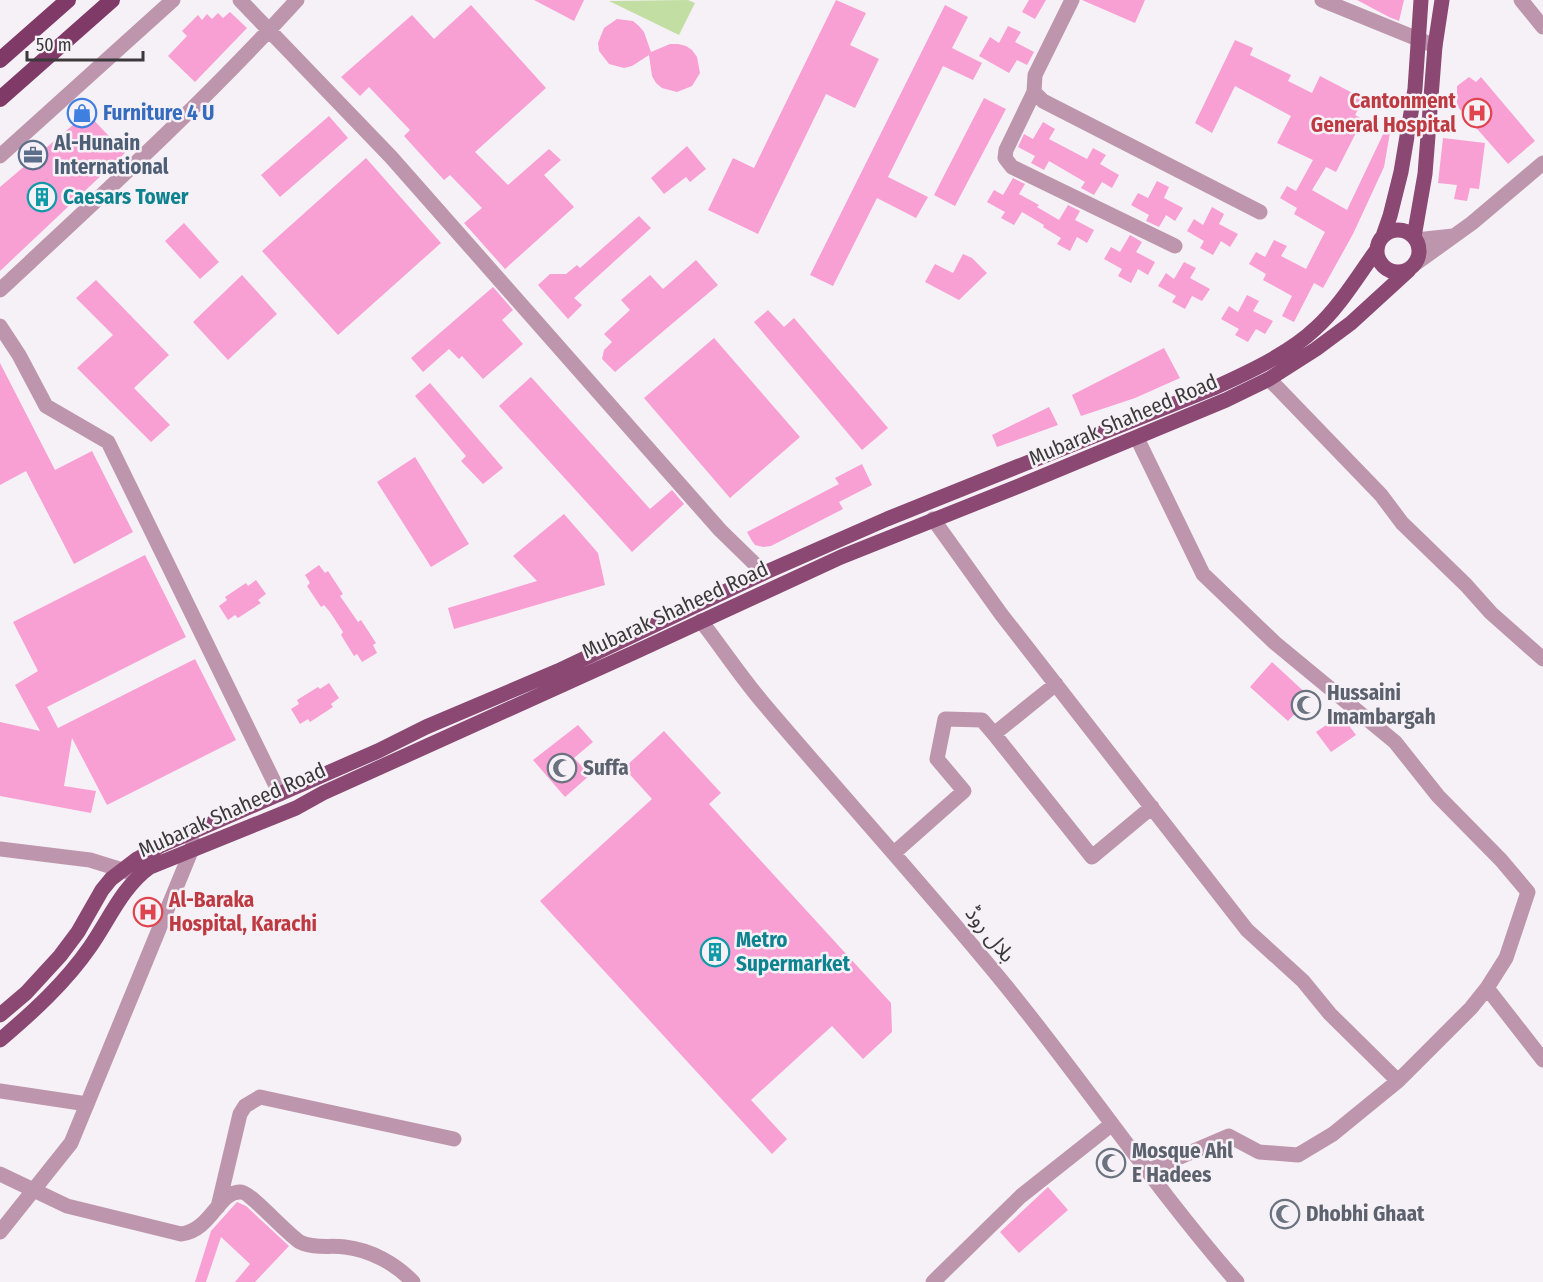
<svg xmlns="http://www.w3.org/2000/svg" width="1543" height="1282" viewBox="0 0 1543 1282" font-family="'Fira Sans Condensed','Noto Sans Arabic',sans-serif">
	<style>
		.green { fill: #c2dea2 }
		.building { fill: #f89fd3 }
		.lines { fill: none; stroke-linecap: round; stroke-linejoin: round }
		.minor { stroke: #bd96ad; stroke-width: 15 }
		.tertiary { stroke: #bd96ad; stroke-width: 15 }
		.primary { stroke: #8a4873; stroke-width: 15 }
		.trunk { stroke: #803a68; stroke-width: 16 }
		.labels { text-anchor: middle; dominant-baseline: central; stroke-width: 5; stroke-linejoin: round; paint-order: stroke }
		.health-label { font-size: 21px; font-weight: bold; fill: #be3a42; stroke: #f6f1f6; text-anchor: end }
		.shop-label { font-size: 21px; font-weight: bold; fill: #366cbe; stroke: #f6f1f6; text-anchor: start }
		.service-label { font-size: 21px; font-weight: bold; fill: #4e5e75; stroke: #f6f1f6; text-anchor: start }
		.culture-label { font-size: 21px; font-weight: bold; fill: #0d838f; stroke: #f6f1f6; text-anchor: start }
		.street-label { font-size: 21px; fill: #3b393b; stroke: #f6f1f6 }
		.worship-label { font-size: 21px; font-weight: bold; fill: #5b616d; stroke: #f6f1f6; text-anchor: start }
	</style>
	<rect width="100%" height="100%" fill="#f6f1f6"/>
	<path class="green" d="M688,0l7,3 -16,32 -70,-34z"/>
	<path class="building" d="M534,0h50l-10,21z
		M836,0l30,13 -16,32 29,14 -24,49 -29,-14 -68,140 -50,-24 25,-52 21,10z
		M1029,0h17l-11,19 -13,-7z
		M1082,0h63l-10,23z
		M1357,0h47l-5,21 -10,-4z
		M471,5l75,83 -71,64 33,33 41,-36 12,11 -17,15 30,32 -69,62 -41,-46 18,-15 -32,-33 -6,5 -40,-44 6,-6 -41,-43 -9,9 -19,-19 71,-62 22,24z
		M945,5l23,12 -16,31 30,15 -9,17 -30,-14 -55,111 40,20 -12,21 -39,-20 -44,88 -23,-11z
		M230,12l17,16 -52,54 -27,-26 19,-20 -5,-5 16,-16 4,5 5,-6 5,5 6,-6 5,5z
		M617,19l16,2 6,5 5,6 7,20 19,-8h8l8,2 6,4 5,7 3,16 -8,13 -15,6 -15,-4 -6,-5 -4,-7 -3,-21 -17,11 -8,2 -15,-4 -10,-13 -1,-8 6,-15z
		M1008,26l13,6 -6,10 19,10 -7,13 -10,-5 -8,13 -30,-17 11,-19 9,6z
		M1235,40l18,8 -3,7 41,20 -3,6 24,12 8,-17 44,23 -9,16 8,4 -27,53 -10,-5 -14,23 35,20 40,-84 4,1 -7,40 -31,67 -30,54 -9,-5 -20,39 -12,-6 10,-20 -29,-16 3,-6 -17,-10 7,-12 9,5 9,-17 13,6 -6,10 25,13 19,-37 -31,-18 3,-6 -17,-10 7,-12 9,5 17,-31 -36,-17 14,-27 -56,-30 -23,47 -17,-10z
		M1469,77l7,5 5,-5 54,64 -27,23 -51,-58v-20z
		M984,98l22,11 -51,97 -21,-11z
		M87,113l38,40 -125,118v-84z
		M329,116l19,22 -68,59 -19,-22z
		M1043,122l12,7 -6,10 38,20 6,-11 13,7 -6,9 19,11 -7,13 -10,-6 -8,13 -13,-7 4,-6 -36,-21 -5,9 -13,-7 4,-7 -17,-9 6,-13 9,5z
		M1443,138l42,5 -6,46 -9,-1 -3,13 -13,-2 3,-14 -19,-2z
		M687,146l19,23 -16,13 -4,-5 -22,17 -13,-16z
		M366,158l75,85 -103,92 -76,-84z
		M1013,178l12,6 -6,10 20,11 -2,2 22,13 9,-15 12,6 -5,9 19,10 -7,13 -10,-6 -7,14 -13,-7 4,-6 -18,-11 1,-2 -22,-13 -8,13 -13,-7 4,-6 -18,-10 7,-12 9,5z
		M1157,181l12,6 -5,11 19,10 -8,13 -9,-6 -7,12 -13,-6 3,-6 -18,-10 7,-12 10,5z
		M1212,207l12,7 -5,10 19,10 -8,13 -9,-6 -8,14 -13,-7 4,-7 -17,-10 7,-12 9,6z
		M639,216l12,12 -77,70 8,7 -14,14 -30,-34 12,-11h16l11,-9 3,3z
		M184,223l35,39 -19,17 -35,-38z
		M1130,235l12,7 -6,10 19,10 -7,13 -10,-6 -7,14 -13,-7 4,-7 -18,-10 7,-12 9,5z
		M963,254l9,4 15,15 -28,27 -34,-18 10,-18 18,9z
		M696,260l22,25 -103,87 -13,-13 2,-9 8,-8 -8,-8 26,-24 -9,-10 29,-25 13,14z
		M1184,262l12,6 -6,10 20,11 -8,12 -10,-5 -7,13 -13,-7 4,-6 -18,-10 8,-13 8,6z
		M242,275l35,39 -49,46 -35,-38z
		M96,280l73,75 -35,33 36,37 -19,17 -74,-74 36,-33 -37,-37z
		M493,287l20,23 -11,10 21,24 -40,35 -21,-23 -3,3 -10,-10 -26,23 -12,-14z
		M1247,295l12,6 -6,10 20,10 -8,13 -9,-5 -8,13 -13,-7 4,-6 -18,-10 8,-13 9,6z
		M768,310l16,17 10,-9 94,110 -26,22 -108,-128z
		M714,338l86,99 -70,61 -86,-100z
		M1164,348l16,30 -45,20 -54,18 -9,-21z
		M0,363l55,107 37,-19 41,81 -59,32 -48,-93 -26,14z
		M531,377l119,132 22,-19 12,14 -52,48 -133,-146z
		M430,383l73,85 -20,16 -22,-23 5,-5 -51,-60z
		M1049,407l9,18 -61,22 -5,-12z
		M415,457l54,87 -38,23 -54,-85z
		M862,464l10,21 -33,17 4,7 -72,37 -8,1 -8,-2 -3,-4 -5,-9 92,-48 -4,-6z
		M564,514l34,39 7,32 -151,44 -6,-21 89,-27 -24,-25z
		M145,555l41,82 -139,70 11,21 137,-69 41,81 -129,65 -35,-67 -8,48 32,5 -5,22 -91,-17v-74l40,9 -25,-46 23,-14 -25,-49z
		M319,565l6,8 3,-2 15,23 -3,2 18,26 3,-2 15,23 -3,2 4,8 -15,9 -5,-8 -3,2 -13,-21 2,-3 -13,-20 -6,-7 -3,2 -14,-21 3,-3 -5,-8z
		M256,580l10,14 -8,6 3,3 -23,15 -3,-3 -7,5 -9,-14 8,-6 -2,-3 21,-14 2,3z
		M1272,662l38,35 -22,24 -38,-34z
		M329,683l10,15 -8,6 2,3 -23,15 -2,-3 -8,5 -9,-15 8,-5 -2,-4 21,-13 2,2z
		M1341,715l15,20 -25,17 -15,-20z
		M578,725l15,17 -19,16 16,17 -25,22 -32,-37z
		M664,731l57,62 -12,11 182,199 1,29 -29,27 -31,-33 -81,74 36,39 -15,15 -232,-253 112,-102 -28,-31z
		M1048,1187l20,23 -49,43 -19,-21z
		M237,1202l9,4 43,40 -34,36h-20l15,-18 -29,-27 -15,45h-11l16,-51z"/>
	<g class="lines">
		<path class="minor" d="M240,0l151,157 329,373 44,43
			M1072,0l-37,75 -1,17 9,9 217,111
			M1521,0l22,27
			M1034,92l-28,58 -1,8 7,9 163,79
			M0,156l173,-156
			M0,290c101,-94 204,-188 297,-290
			M0,326l19,29 27,51 62,36 172,352
			M1269,379l112,116 21,28 64,62 25,28 52,46
			M1137,438l66,136 72,69 120,99 43,54 63,64 27,32 -22,66 -19,30 -16,20 -73,73 -65,53 -35,21 -39,-3 -30,-16 -82,35
			M933,519l68,95 246,316 56,51 27,33 68,67
			M701,621c21,27 40,56 63,83 80,94 163,185 242,282 79,97 148,201 231,296
			M994,734l98,123 60,-50
			M0,849l90,11 42,13
			M894,853l70,-62 -27,-32 8,-40 37,1 12,14 62,-50
			M1487,988l56,72
			M0,1091l87,13
			M0,1174l67,32 114,28c30,-3 38,-44 60,-42 9,0 46,42 59,50 13,7 31,3 45,5 26,3 51,17 68,35
			M218,1207l22,-93 5,-8 15,-9 194,42
			M933,1282l88,-86 91,-72"/>
		<path class="tertiary" d="M1322,0l113,46
			M1416,240l37,-4
			M1415,264l57,-41 71,-60
			M0,1232l71,-89 121,-294 1,-7"/>
		<path class="primary" d="M1377 251a21 21 0 1 1 42 0a21 21 0 1 1-42 0Z
			M1383,236l7,-20 11,-44 14,-83 6,-89
			M1414,237l11,-63 10,-128 7,-46
			M0,1015l26,-22 34,-37 18,-24 24,-42 9,-11 26,-20 25,-14 216,-94 48,-24 132,-56 206,-98 123,-54 329,-132c33,-15 74,-34 100,-59 24,-22 41,-51 60,-77
			M0,1040c33,-28 65,-57 90,-93 19,-27 32,-60 60,-80l146,-59 27,-15 310,-140 208,-96 178,-71 207,-86 43,-21 47,-30 35,-26 58,-53"/>
		<path class="trunk" d="M0,60l68,-60
			M0,99l112,-99"/>
	</g>
	<defs>
		<g id="shop-ring" transform="scale(1.5)"><circle r="9.5" fill="#f6f1f6" stroke="#3f7fe0" stroke-width="1.5"/><path d="M-5-2.5h2.3a2.7 3.5 0 0 1 5.4 0H5L5.5 6h-11ZM-1.5-2.5h3a1.5 2.3 0 0 0-3 0Z" fill="#3f7fe0"/></g>
		<g id="hospital-ring" transform="scale(1.5)"><circle r="9.5" fill="#f6f1f6" stroke="#e0444e" stroke-width="1.5"/><path d="M-5-5h3v3.5h4V-5h3V5h-3V1.5h-4V5h-3Z" fill="#e0444e"/></g>
		<g id="office-ring" transform="scale(1.5)"><circle r="9.5" fill="#f6f1f6" stroke="#5c6f8a" stroke-width="1.5"/><path d="M-6-3h4V-5.5h4V-3h4V5H-6ZM-1-4.5V-3h2v-1.5ZM-6 0V1H6V0Z" fill="#5c6f8a"/></g>
		<g id="building-ring" transform="scale(1.5)"><circle r="9.5" fill="#f6f1f6" stroke="#0f9aa8" stroke-width="1.5"/><path d="M-4-6H4V6H1V3H-1V6H-4ZM-2.5-4.3h1.7v1.8h-1.7ZM.8-4.3h1.7v1.8H.8ZM-2.5-1h1.7V.8h-1.7ZM.8-1h1.7V.8H.8Z" fill="#0f9aa8"/></g>
		<g id="mosque-ring" transform="scale(1.5)"><circle r="9.5" fill="#f6f1f6" stroke="#6b7280" stroke-width="1.5"/><path d="M3.5-4.9A6 6 0 1 0 3.5 4.9A5 5 0 1 1 3.5-4.9Z" fill="#6b7280"/></g>
	</defs>
	<g fill-rule="evenodd">
		<use href="#shop-ring" x="82" y="113"/>
		<use href="#hospital-ring" x="1477" y="113"/>
		<use href="#office-ring" x="33" y="155"/>
		<use href="#building-ring" x="42" y="197"/>
		<use href="#mosque-ring" x="1306" y="705"/>
		<use href="#mosque-ring" x="562" y="768"/>
		<use href="#hospital-ring" x="148" y="912"/>
		<use href="#building-ring" x="715" y="952"/>
		<use href="#mosque-ring" x="1111" y="1163"/>
		<use href="#mosque-ring" x="1285" y="1214"/>
	</g>
	<g class="labels">
		<g class="health-label">
			<text x="1456" y="101">Cantonment<tspan x="1456" dy="24">General Hospital</tspan></text>
			<text x="169" y="900" text-anchor="start">Al-Baraka<tspan x="169" dy="24">Hospital, Karachi</tspan></text>
		</g>
		<g class="shop-label">
			<text x="103" y="113">Furniture 4 U</text>
		</g>
		<g class="service-label">
			<text x="54" y="143">Al-Hunain<tspan x="54" dy="24">International</tspan></text>
		</g>
		<g class="culture-label">
			<text x="63" y="197">Caesars Tower</text>
			<text x="736" y="940">Metro<tspan x="736" dy="24">Supermarket</tspan></text>
		</g>
		<g class="street-label">
			<text transform="translate(1123 420) rotate(-23)">Mubarak Shaheed Road</text>
			<text transform="translate(675 610) rotate(-25)">Mubarak Shaheed Road</text>
			<text transform="translate(232 810) rotate(-24)">Mubarak Shaheed Road</text>
			<text transform="translate(990 934) rotate(51)">بلال روڈ</text>
		</g>
		<g class="worship-label">
			<text x="1327" y="693">Hussaini<tspan x="1327" dy="24">Imambargah</tspan></text>
			<text x="583" y="768">Suffa</text>
			<text x="1132" y="1151">Mosque Ahl<tspan x="1132" dy="24">E Hadees</tspan></text>
			<text x="1306" y="1214">Dhobhi Ghaat</text>
		</g>
	</g>
	<path d="M27 51v9h116v-9" fill="none" stroke="#3b393b" stroke-width="3"/>
	<text x="36" y="51" font-size="18" fill="#3b393b" stroke="#f6f1f6" stroke-width="4.5" paint-order="stroke">50 m</text>
</svg>
